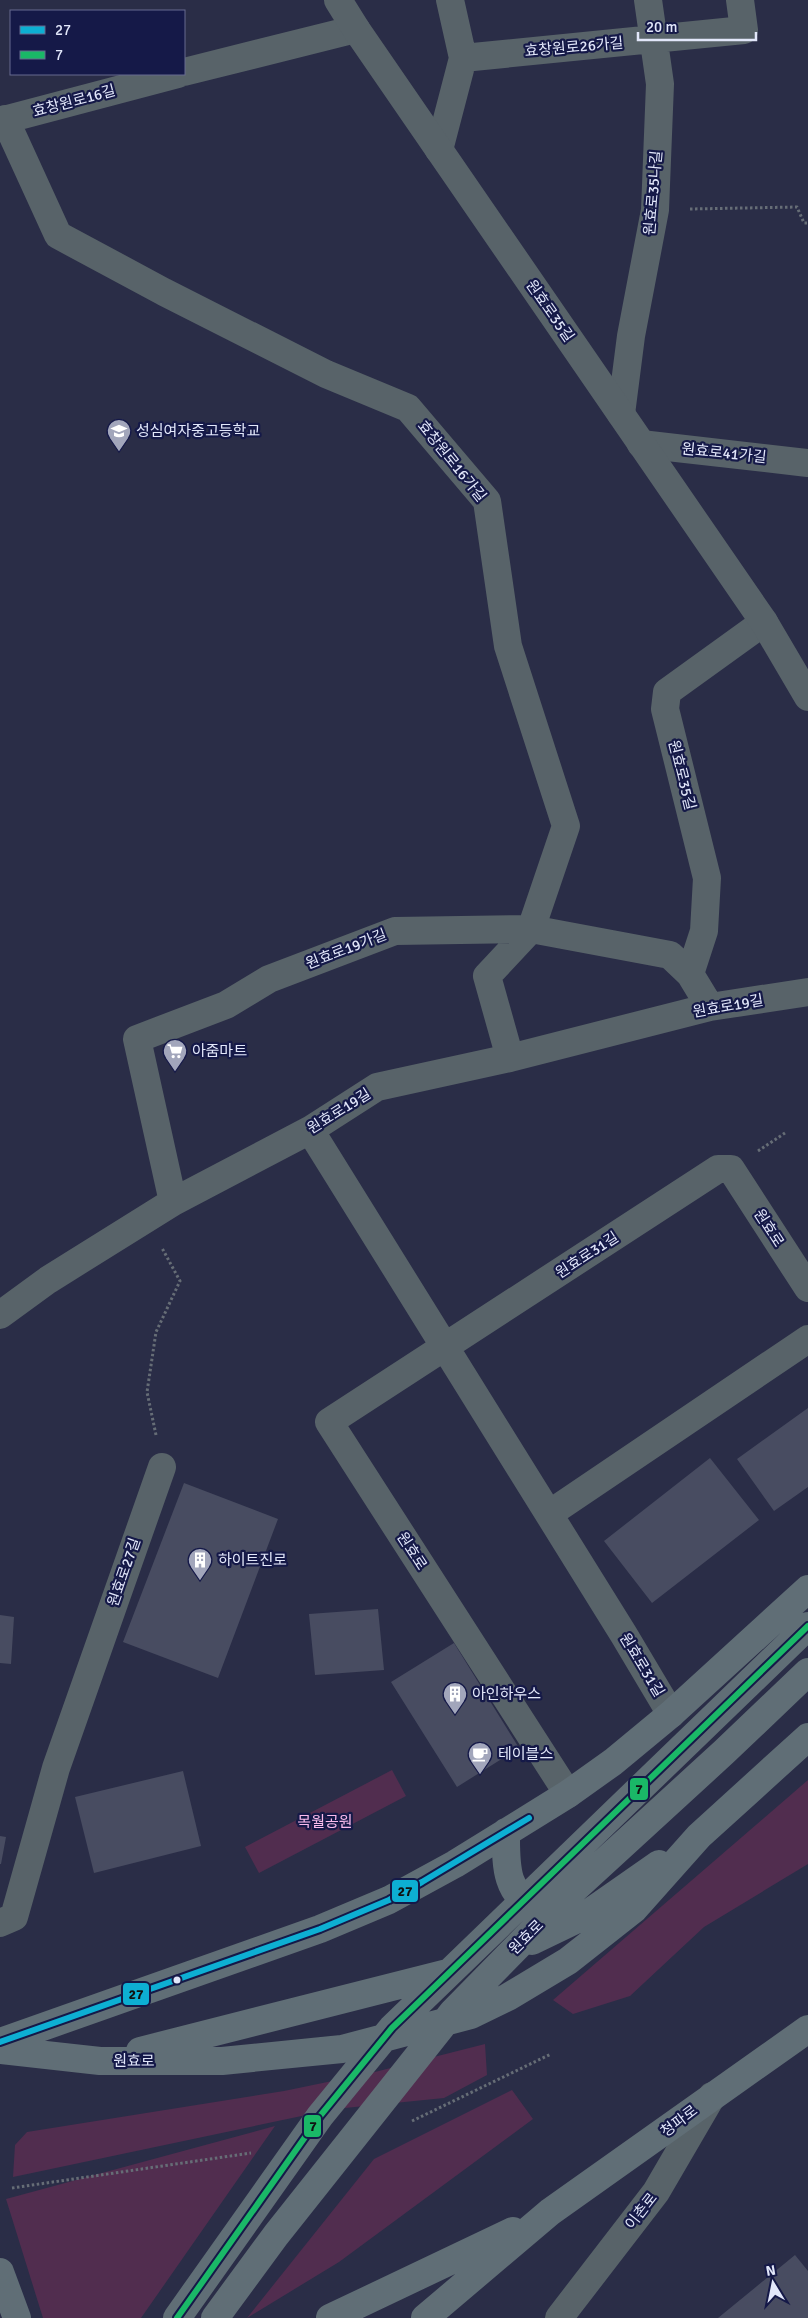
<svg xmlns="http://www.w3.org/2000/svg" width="808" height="2318" viewBox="0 0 808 2318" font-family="Signika,'Noto Sans KR',sans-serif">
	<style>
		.green { fill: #512d4f }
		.building { fill: #484c61 }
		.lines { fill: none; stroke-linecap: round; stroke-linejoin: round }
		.path { stroke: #666d76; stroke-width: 3; stroke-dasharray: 2.5 2.5; stroke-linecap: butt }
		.minor { stroke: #586369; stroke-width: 28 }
		.tertiary { stroke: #586369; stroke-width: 28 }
		.primary { stroke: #606e76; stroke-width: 28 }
		.bus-1-casing { stroke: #151948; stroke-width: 10 }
		.bus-2-casing { stroke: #151948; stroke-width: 10 }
		.bus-1 { stroke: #0dafd3; stroke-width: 6 }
		.bus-2 { stroke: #1ab867; stroke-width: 6 }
		.bus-dot { fill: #e2e7fa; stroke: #151948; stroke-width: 2 }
		.labels { text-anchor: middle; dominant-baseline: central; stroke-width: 4.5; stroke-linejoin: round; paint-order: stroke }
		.street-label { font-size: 15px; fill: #e2e7fa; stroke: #151948 }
		.poi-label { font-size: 15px; fill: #e2e7fa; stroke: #151948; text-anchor: start }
		.park-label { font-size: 15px; fill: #f9bbec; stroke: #151948 }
		.line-badge { stroke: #151948; stroke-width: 2 }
		.pale-badge-label { font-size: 14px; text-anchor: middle; font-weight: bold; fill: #111 }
	</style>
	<rect width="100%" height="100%" fill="#2a2d47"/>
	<path class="green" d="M392,1770l14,26 -147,77 -14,-26z
		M808,1780v84l-104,63 -74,69 -57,18 -20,-14z
		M485,2044l2,31 -43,23 -109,11 -322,68 2,-32 12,-13 257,-41 87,-18z
		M512,2090l21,29 -194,143 -92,56 127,-159z
		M275,2126l-134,192h-98l-37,-119z"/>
	<path class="building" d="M808,1408v79l-34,24 -37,-52z
		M710,1458l49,62 -107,83 -48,-62z
		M184,1483l94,36 -60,159 -95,-36z
		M378,1609l6,61 -69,5 -6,-61z
		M0,1615l14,2 -3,47 -11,-1z
		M454,1643l65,105 -62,39 -66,-105z
		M183,1771l18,75 -107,27 -19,-76z
		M0,1836l6,1 -5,27h-1z
		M795,2255l13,16v47h-90z"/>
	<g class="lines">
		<path class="path" d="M690,209l107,-2 7,16h4
			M758,1151l27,-18
			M156,1435l-9,-43 9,-60 24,-51 -18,-33
			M412,2121l139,-67
			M12,2188l239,-35"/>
		<path class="minor" d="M463,58l281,-28 -4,-30
			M184,72l172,-43
			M5,119l53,116 106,57 162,82 82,34 79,93 21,145 58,180 -35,103 -44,47 23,82
			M0,121l178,-47
			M439,150l24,-92 -13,-58
			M621,414l10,-78 24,-126 5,-126 -12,-84
			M641,444l167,19
			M690,974l14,-43 3,-53 -42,-169 2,-17 97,-70
			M310,1130l314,505 47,79
			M173,1202l-36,-163 89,-34 43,-26 126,-48 136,-2 139,26 20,19 20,33
			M0,1315l48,-35 125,-78 137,-72 67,-43 133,-29 200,-51 98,-15
			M549,1514l259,-175
			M568,1794l-239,-372 389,-253h13l77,119
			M0,1923l14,-6 42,-149 106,-301"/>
		<path class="tertiary" d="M338,0l18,29 408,593 44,75
			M559,2318l97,-126 56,-96"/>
		<path class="primary" d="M506,1832c0,31 -2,64 33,77
			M532,1941l54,-26 73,-51
			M0,2042l320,-113 69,-29 66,-36 113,-70 45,-32 58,-48 137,-125
			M0,2050l100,11h122l120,-12 129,-34 37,-18 60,-36 66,-52 65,-73 109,-99
			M140,2051l307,-78
			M0,2272l17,46
			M177,2318l143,-202 72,-88 416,-402
			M215,2318l61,-83 177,-223 115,-117 156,-143 84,-80
			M330,2318l183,-87
			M425,2318l125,-106 258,-183"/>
		<g class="bus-1-casing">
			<path id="bus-1" d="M0,2042l320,-113 69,-29 33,-18 107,-64"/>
		</g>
		<g class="bus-2-casing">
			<path id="bus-2" d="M177,2318l143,-202 72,-88 416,-402"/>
		</g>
		<use href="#bus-1" class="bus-1"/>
		<use href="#bus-2" class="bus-2"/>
	</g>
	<defs>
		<g id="school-pin" transform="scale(1.25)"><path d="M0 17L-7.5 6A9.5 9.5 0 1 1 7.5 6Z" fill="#a2a6bb" stroke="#151948"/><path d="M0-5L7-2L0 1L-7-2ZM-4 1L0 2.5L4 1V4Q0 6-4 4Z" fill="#fff"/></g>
		<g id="supermarket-pin" transform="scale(1.25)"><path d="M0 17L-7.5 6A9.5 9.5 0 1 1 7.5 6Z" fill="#a2a6bb" stroke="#151948"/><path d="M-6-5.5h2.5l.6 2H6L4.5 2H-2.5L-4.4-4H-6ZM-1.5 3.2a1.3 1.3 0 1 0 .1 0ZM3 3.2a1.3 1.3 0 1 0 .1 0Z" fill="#fff"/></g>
		<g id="building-pin" transform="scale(1.25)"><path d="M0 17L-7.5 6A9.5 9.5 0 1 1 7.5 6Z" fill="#a2a6bb" stroke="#151948"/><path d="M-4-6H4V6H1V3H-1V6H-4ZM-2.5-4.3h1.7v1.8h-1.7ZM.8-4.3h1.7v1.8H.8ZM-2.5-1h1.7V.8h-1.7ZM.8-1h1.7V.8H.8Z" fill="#fff"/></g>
		<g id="cafe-pin" transform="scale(1.25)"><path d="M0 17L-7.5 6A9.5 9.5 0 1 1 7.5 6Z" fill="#a2a6bb" stroke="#151948"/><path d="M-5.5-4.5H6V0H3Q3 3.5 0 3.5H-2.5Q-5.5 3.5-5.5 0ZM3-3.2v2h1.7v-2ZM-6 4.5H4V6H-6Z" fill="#fff"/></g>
	</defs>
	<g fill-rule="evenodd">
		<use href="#school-pin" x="119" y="431"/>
		<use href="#supermarket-pin" x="175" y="1051"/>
		<use href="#building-pin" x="200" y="1560"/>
		<use href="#building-pin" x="455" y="1694"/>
		<use href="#cafe-pin" x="480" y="1754"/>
	</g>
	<circle class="bus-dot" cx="177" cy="1980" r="4.5"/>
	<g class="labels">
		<g class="street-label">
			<text transform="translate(574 47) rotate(-5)">효창원로26가길</text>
			<text transform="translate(74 101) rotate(-15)">효창원로16길</text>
			<text transform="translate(653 193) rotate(-85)">원효로35나길</text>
			<text transform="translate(550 311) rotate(55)">원효로35길</text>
			<text transform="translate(724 453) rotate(6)">원효로41가길</text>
			<text transform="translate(452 461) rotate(51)">효창원로16가길</text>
			<text transform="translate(682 775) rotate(76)">원효로35길</text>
			<text transform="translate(346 949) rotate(-21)">원효로19가길</text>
			<text transform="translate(728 1006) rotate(-10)">원효로19길</text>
			<text transform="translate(339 1111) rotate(-32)">원효로19길</text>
			<text transform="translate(769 1228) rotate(57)">원효로</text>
			<text transform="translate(587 1255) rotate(-33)">원효로31길</text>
			<text transform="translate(412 1551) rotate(57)">원효로</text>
			<text transform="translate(124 1572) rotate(-71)">원효로27길</text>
			<text transform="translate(642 1665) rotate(59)">원효로31길</text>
			<text transform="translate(526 1937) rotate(-45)">원효로</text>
			<text x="134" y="2061">원효로</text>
			<text transform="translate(679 2121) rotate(-37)">청파로</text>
			<text transform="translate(641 2211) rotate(-52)">이촌로</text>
		</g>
		<g class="poi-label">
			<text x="136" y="431">성심여자중고등학교</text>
			<text x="192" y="1051">아줌마트</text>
			<text x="218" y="1560">하이트진로</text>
			<text x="472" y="1694">아인하우스</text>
			<text x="498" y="1754">테이블스</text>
		</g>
		<g class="park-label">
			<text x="325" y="1822">목월공원</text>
		</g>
	</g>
	<g class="line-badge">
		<rect x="629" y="1777" width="20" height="24" rx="5" fill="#1ab867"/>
		<rect x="391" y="1879" width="28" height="24" rx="5" fill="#0dafd3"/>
		<rect x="122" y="1982" width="28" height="24" rx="5" fill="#0dafd3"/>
		<rect x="303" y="2114" width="19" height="24" rx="5" fill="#1ab867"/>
	</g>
	<g class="pale-badge-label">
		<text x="639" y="1794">7</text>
		<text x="405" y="1896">27</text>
		<text x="136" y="1999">27</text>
		<text x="313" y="2131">7</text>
	</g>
	<rect x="10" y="10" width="175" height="65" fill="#151948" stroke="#676b8f"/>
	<rect x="20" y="26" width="25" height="8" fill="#0dafd3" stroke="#676b8f"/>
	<text x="55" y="35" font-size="15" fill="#e2e7fa">27</text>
	<rect x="20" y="51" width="25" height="8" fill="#1ab867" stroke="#676b8f"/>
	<text x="55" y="60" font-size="15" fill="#e2e7fa">7</text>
	<g transform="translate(773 2283) rotate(350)" stroke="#151948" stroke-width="4" paint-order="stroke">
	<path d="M0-4L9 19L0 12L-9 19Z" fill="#e2e7fa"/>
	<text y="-8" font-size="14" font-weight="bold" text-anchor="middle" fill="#e2e7fa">N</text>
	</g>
	<path d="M638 32v8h118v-8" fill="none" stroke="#e2e7fa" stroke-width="2.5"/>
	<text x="646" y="32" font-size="15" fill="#e2e7fa" stroke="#151948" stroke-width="4" paint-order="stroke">20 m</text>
</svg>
